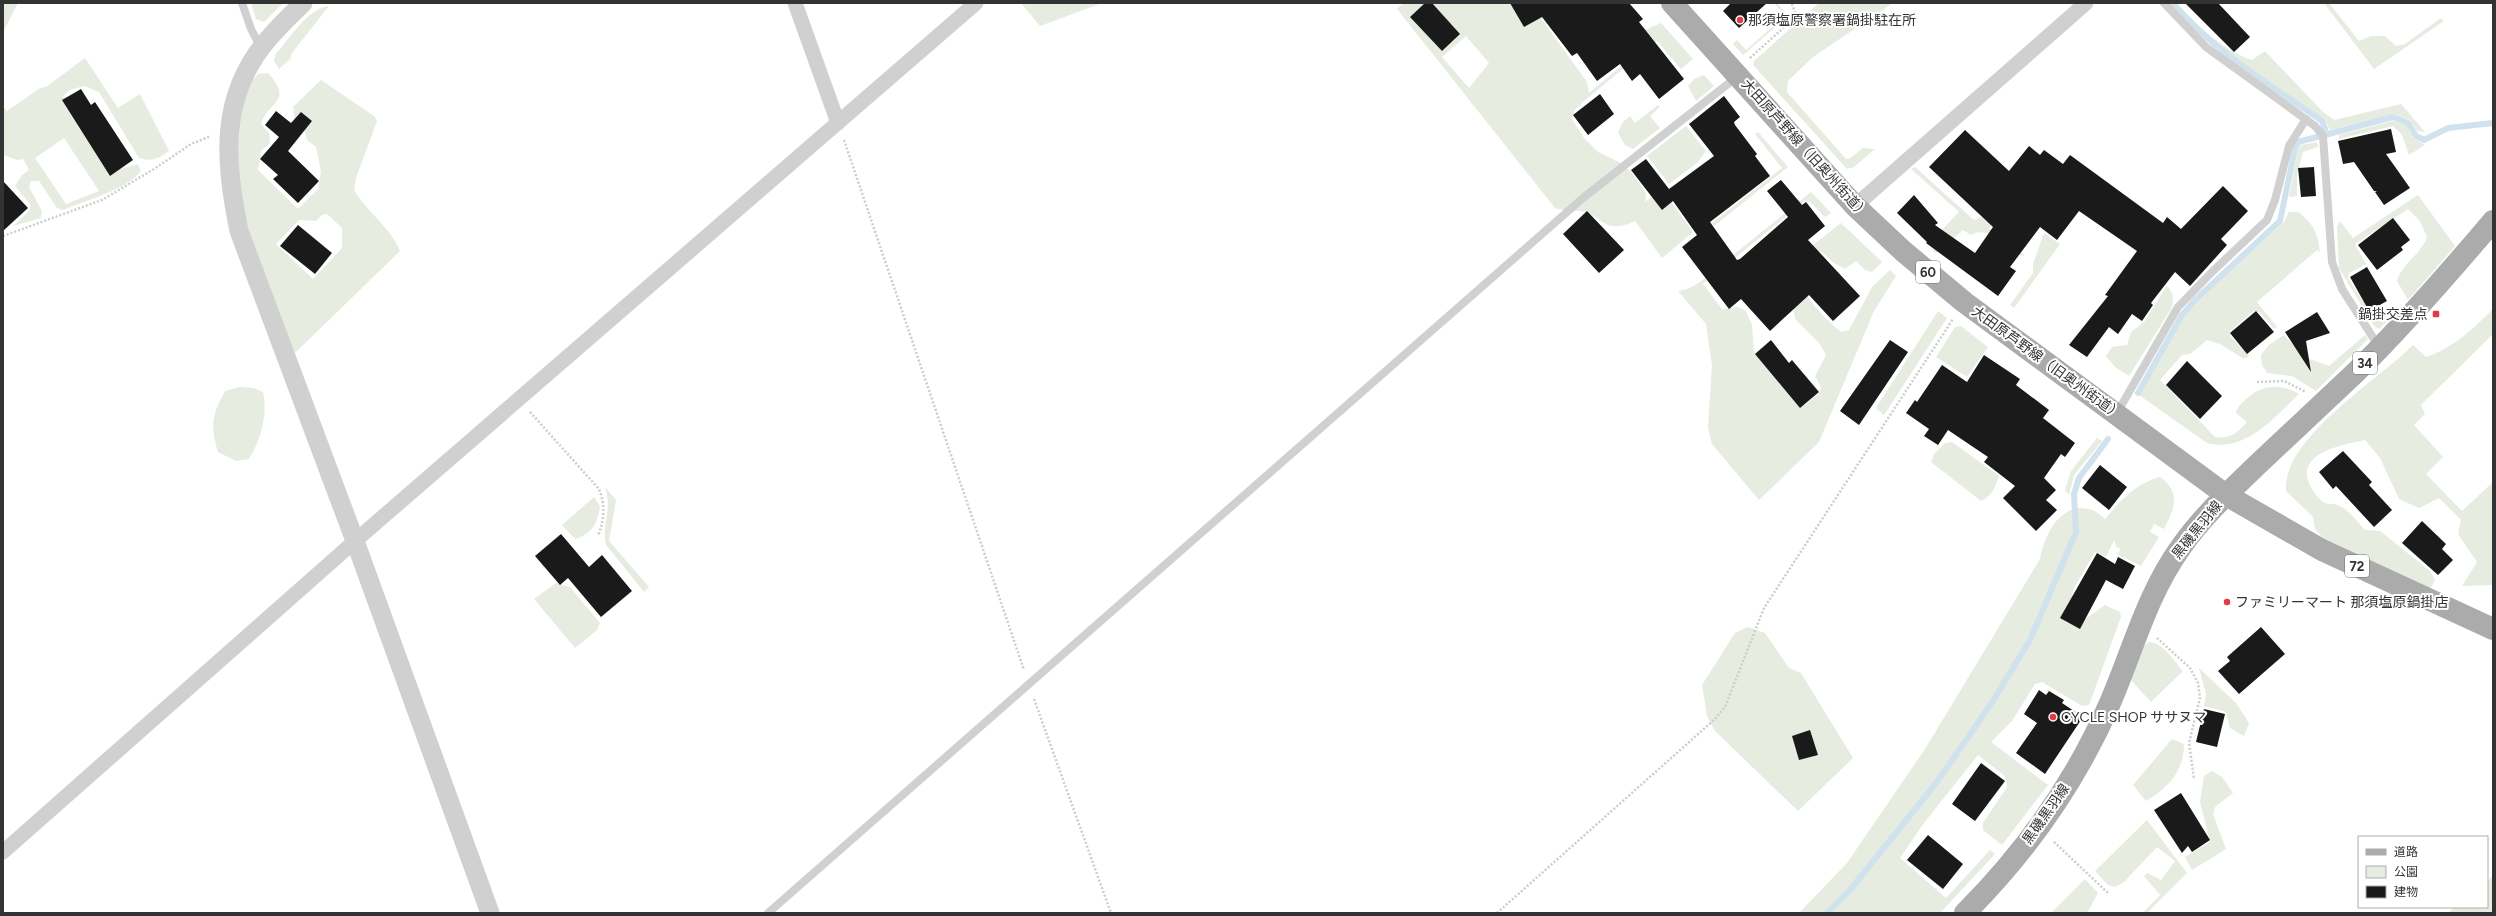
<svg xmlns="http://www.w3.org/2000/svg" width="2496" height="916" viewBox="0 0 2496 916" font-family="Figtree,'Noto Sans JP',sans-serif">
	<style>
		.green { fill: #e6ecdf; fill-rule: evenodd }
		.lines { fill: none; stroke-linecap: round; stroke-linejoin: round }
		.stream { stroke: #cfe2ee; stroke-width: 6 }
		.building { fill: #1a1a1a }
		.path { stroke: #cdcdcd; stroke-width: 2.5; stroke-dasharray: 2 2; stroke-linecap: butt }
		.service { stroke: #d0d0d0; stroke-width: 8 }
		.minor { stroke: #d0d0d0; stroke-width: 15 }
		.tertiary { stroke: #d0d0d0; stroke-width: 19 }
		.primary { stroke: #ababab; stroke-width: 22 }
		.poi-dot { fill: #e63946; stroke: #fff; stroke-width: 1.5 }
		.labels { text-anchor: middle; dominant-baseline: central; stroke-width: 4; stroke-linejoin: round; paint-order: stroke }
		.shield { fill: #fff; stroke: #707070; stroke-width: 1 }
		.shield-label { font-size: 13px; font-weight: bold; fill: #333 }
		.poi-label { font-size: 14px; fill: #333; stroke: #fff; text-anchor: start }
		.street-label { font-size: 14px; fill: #333; stroke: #fff }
	</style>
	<rect width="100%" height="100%" fill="#fff"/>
	<path class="green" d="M3,3h15l-15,29z
		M251,3h32l-19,19 -8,-3z
		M1021,3h81l-62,23z
		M1403,3h22l-14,14 31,34 18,-17 -28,-31h98l57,79 2,11 37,-31 19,-32 16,-7 32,36 -12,10 -24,-28 -73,60 -10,10 -2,8 12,19 14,14 21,10 13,11 14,20 -1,9 17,-13 31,43 -31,26 -27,-37c-33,15 -30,-6 -55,-10 -9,-1 -16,0 -25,-3l-158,-199zM1466,36l23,27 -20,25 -27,-31z
		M1774,3h3l11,13 -45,39 -10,-11 4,-4 9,10 39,-34z
		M1819,3h74l-80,54 -25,24 -1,11 59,67h3l14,-11 12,1 -21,18 -7,2 -94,-104 1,-4z
		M2174,3h3c21,23 45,47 75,57l13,-9 58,61 11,8 67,-16 24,28 -8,-1 -7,-11 -16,-6 -64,16 -4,-8c-52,-37 -110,-71 -152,-119z
		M2324,3h5l30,38 12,-5h14l11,10 9,-2 36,-26 3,3 -70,48z
		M329,6l-37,47 -2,6 -11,10 -5,-8 1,-6c14,-16 32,-46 54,-49z
		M85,58l33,50 22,-14 29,57c-11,8 -17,11 -30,7l-40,-66 -15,-6 -14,4 -7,6 50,75 25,-7 3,7c-13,18 -57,30 -78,39l-6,-2 -18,-27h-8l-2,6 13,24 -1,7 -28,8 17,-16v-6l-15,-18 7,-11 7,-5 -6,-11 -6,1 -14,-5v-48l4,4 33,-23 6,-1zM64,138l35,53 -33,13 -31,-46z
		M268,73c27,29 -1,29 -7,51l8,9 1,10 -9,8 -3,19 40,39 20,-20 3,-18 -5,-24 -9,-7 -3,-11 -9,-8 -2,-14 28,-27 53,36 3,5 -21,57 -2,12c13,22 37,38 46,61l-105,102 -7,-2 -45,-125 -6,-76 3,-39 11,-28 7,-9zM327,214l15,14v20l-29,31 -37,-35 23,-24 17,1 6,-6z
		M1704,75l10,11 -18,15 -8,-15 6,-7z
		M1658,105l2,2 -10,9 10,12 -27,21 -8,-4 -7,-12 4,-10 8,-7 5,7z
		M2393,121l13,4 7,13 12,7 -16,10 -7,-20 -9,-9 -54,13v-4z
		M1686,126l20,25 -9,12 -28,21 -22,-28z
		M1758,132l30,35 -74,59 -2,-3 70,-55 -27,-34z
		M2317,142l1,5 -15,5 -6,23v21l-8,1 9,-47 3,-5z
		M1915,167l59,53 22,-10 27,-26 -34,44 36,27 -4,1c-14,-10 -32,-31 -50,-21l-8,-5 -27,23 -4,-3 8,-7 -5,-6 24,-25 -48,-43z
		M1811,192l20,21 -6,4 -15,-15 -5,-1 -102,83 19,25 16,-2 8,4 6,14 2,27 44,50 7,3 14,-12 2,-6 -6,-11 11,-21 -7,-12 -24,-24 -2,-14 -24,-25 72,-57 41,39 -10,10 -7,-2 -9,-9 -11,8 -11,-6 -12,-11 -6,-1c-3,11 -11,29 -10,40 2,12 26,33 35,41l8,-2 23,-43 18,-17 6,6 -22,35 -55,131 -60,58 -47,-56 -4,-16 4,-63 -6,-41 -28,-33 10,-2 12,-7z
		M2418,195l37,51 -47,54 -11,-19c5,-18 24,-26 30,-44l-7,-16 -12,-12 -53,35 11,20 -17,9 -1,5 25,39 20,-12 6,5 -20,19 -5,-3 -35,-58 -2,-41 3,-6 13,17z
		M2289,212h9c16,13 19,19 22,40l-3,-2 -60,52 20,25 -3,2 -15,-17 -5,-1 -24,20v5l19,20 -5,3 -24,-15 -13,-4 -17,14 -8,1 -22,25 55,57c16,2 22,-4 32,-15l-11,-9c1,-6 5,-9 9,-13 16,-16 36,-17 54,-6 -25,24 -54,59 -92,49l-68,-48 44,-78 13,-15 88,-80z
		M2044,233l16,11 -46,64 -4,-3 23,-32v-9z
		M2167,286c7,7 7,14 4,23l-42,67 -14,-9 -9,-11 6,-9 15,-2 4,-13 13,-10z
		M2493,309v25l-72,71 4,9 -11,11 29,32 -17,17 36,37 31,-29v103l-31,1 15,-24 -19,-28 3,-14 -22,-22 -20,10 -20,-9 -19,-41 -15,-18c-20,4 -66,12 -57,40 2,8 9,17 15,22 4,3 11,1 15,3 11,5 20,17 27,25l15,1 50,40 5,9 -5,9 -105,-49 -10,-11 -2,-12 -27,-26c-3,-54 92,-110 127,-146l13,12c27,-9 47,-28 67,-48z
		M1938,311l9,7 -63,97 -8,-7z
		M1961,326l27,21 -21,30 -31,-20 19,-30z
		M2284,335l20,22 25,9 36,-31 3,4 -52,52 -24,-15 -25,-3 -5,-8 -1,-10 8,-10z
		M240,387l13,1 10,4c5,23 -2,47 -14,67l-13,2 -18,-9c-8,-27 -6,-37 7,-61z
		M2097,438l5,3 -28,34 -5,20 -4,-5 6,-19z
		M1952,442l47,34c-4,12 -7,20 -18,25l-50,-39 3,-8 11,-11z
		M2160,477c22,16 14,32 4,52l-10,-5 -4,8 9,5 -18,29 -24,-12 4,-5 -5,-2 -2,-7 -8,17 -11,-5 -21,36 -7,29 13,6 25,-18 15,7 1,5 -32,88 -7,1 -40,-24 -7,2 -23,37 -21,21 57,43 -46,60 -19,-15v-7l24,-36 -2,-11 -27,-21 -54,68 -24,35 46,40 44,-48 5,4 -55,59h-141l48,-50 78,-114 115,-190c4,-24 21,-59 52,-49 4,1 9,6 13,9 16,-19 30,-35 55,-42z
		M605,487l11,13 -7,41 40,46 -5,5 -38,-47c-5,-20 7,-36 -1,-58z
		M594,497l6,9c-2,17 -8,28 -25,33l-13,-14z
		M556,583l14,4 30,36 -3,7 -22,18 -41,-49z
		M1748,627l17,6 24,35 12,5 52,85 -55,53 -83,-80 -8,-15 -5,-31 33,-52zM1810,731l8,24 -19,5 -7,-24z
		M2149,642c15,1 24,18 34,29l-32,31 -21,-23 13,-33z
		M2199,668l37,35 13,20 -5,13 -14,-8 -4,-16 -22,-6 2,-12z
		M2172,739l12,5c0,27 -16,44 -38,57l-13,-16z
		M2212,771l10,6 11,16 -18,14 -2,7 13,35 -34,21 -7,-13 25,-15 -10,-40 4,-26z
		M2147,820l40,53 -40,40h-4l17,-18 -16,-19 4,-3 13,7 14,-19 -18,-14 -33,35 -9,5 -7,-2 -13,-14z
		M2493,876v37h-45l7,-6h32v-26z
		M2085,879l13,14 -11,20h-36z"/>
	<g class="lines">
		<path class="stream" d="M2172,3c42,48 98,82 150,118l5,13
			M2138,393l44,-78 13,-15 85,-79 15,-72 3,-7 95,-25 15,6 8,13 8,4 24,-12 45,-5
			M1827,913l23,-23 87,-108 54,-78 39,-64 46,-108 -2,-38 5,-16 29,-39"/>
	</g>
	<path class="building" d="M1425,3h7l28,31 -18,17 -32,-34z
		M1510,3h119l14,16 -4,3 45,57 -25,20 -19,-25 -8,7 -12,-17 -23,17 -20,-28 -5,3 -30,-39 -18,10z
		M1731,3h36l-28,25 -16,-17z
		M2185,3h33l32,34 -16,15z
		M81,89l10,16 4,-3 38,58 -23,16 -48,-76z
		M1600,94l14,20 -26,21 -15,-20z
		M1724,96l16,21 -6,5 1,3 22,29 -2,2 15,20 -60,46 27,38 3,-1 48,-42 -21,-26 14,-11 21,25 4,-3 19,24 -17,14 52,56 -27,25 -24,-26 -39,36 -29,-32 -12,10 -47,-62 15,-12 -24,-34 -11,9 -31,-40 15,-11 23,30 45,-33 -25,-32z
		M276,111l15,12 10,-11 11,9 -24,30 31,30 -21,22 -25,-24 5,-4 -18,-16 19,-22 -14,-12z
		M2391,129l5,23 -10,2 24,34 -26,17 -9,-13 2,-1h-3l-20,-29 -11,2 -5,-23z
		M1965,130l44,41 20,-25 11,9 4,-5 19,14 7,-9 93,68 4,-6 14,12 42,-43 25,25 -27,28 6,6 -37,41 -15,-14 -24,31 2,2 -11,16 -10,-7 -14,20 -9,-7 -22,30 -18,-12 39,-49 -3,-1 32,-44 -58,-40 -22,29 -17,-13 -30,40 6,4 -18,25 -72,-53 1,-1 -30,-29 17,-18 24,28 -3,2 40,28 18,-26 -64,-60z
		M2314,167l2,29 -15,1 -3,-29z
		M3,181l25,27 -25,23z
		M1587,211l37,39 -25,23 -36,-39z
		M2393,218l17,22 -9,7 2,3 -26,20 -19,-25z
		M298,225l34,28 -17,21 -35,-28z
		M2367,267l20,34 -18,10 -19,-34z
		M2256,311l18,21 -27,22 -17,-21z
		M2317,312l13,21 -24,8 5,31 -26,-40z
		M1771,340l18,23 3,-3 27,32 -19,16 -45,-54z
		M1890,340l18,12 -49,73 -19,-14z
		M1984,355l36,24 -4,6 33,25 -6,8 32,25 -10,14 -4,-3 -17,24 12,12 -10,10 11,10 -21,21 -33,-33 12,-12 -31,-24 4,-5 -40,-27 -10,15 -14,-9 5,-7 -23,-16 9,-13 2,2 25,-37 25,17z
		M2187,361l35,35 -22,23 -34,-34z
		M2343,451l29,31 -3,3 23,25 -18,17 -38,-41 -3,3 -14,-17z
		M2100,465l27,22 -18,23 -27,-22z
		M2422,521l24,23 -4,5 11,11 -15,15 -36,-32z
		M561,534l28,33 13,-12 30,36 -31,26 -33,-39 -8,7 -25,-29z
		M2097,553l18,11 3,-7 17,9 -12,23 -17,-9 -26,49 -20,-11z
		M2261,627l24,27 -46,40 -21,-23 12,-10 -3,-4z
		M2039,690l7,5 3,-4 15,9 -2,3 21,14 -38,57 -29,-21 21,-30 -13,-9z
		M2204,709l21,5 -8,33 -21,-5z
		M1810,730l8,25 -19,5 -7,-24z
		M1981,763l24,18 -30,40 -23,-17z
		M2181,793l29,47 -18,12 -4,-6 -6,7 -28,-43z
		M1928,835l35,29 -20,25 -36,-29z"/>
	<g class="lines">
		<path class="path" d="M1750,58l41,-37 4,-8 -3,-9
			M844,140l180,530
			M3,236l99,-36 52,-31 37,-25 20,-8
			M2257,382l27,-1 22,11
			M530,412l69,77c7,18 5,30 -1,47
			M2157,638l33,30 8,15 2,15 -11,45 5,36
			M1034,699l77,214
			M2054,842l54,51
			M1497,913l218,-194 10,-12 39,-99 189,-289"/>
		<path class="service" d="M242,3l9,26 10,19
			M2164,3l42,44 109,79 8,10 9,126 10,27 37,58
			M2117,413l61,-106 35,-36 54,-51 8,-20 14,-54 17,-27
			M768,913l815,-715 155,-122"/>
		<path class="minor" d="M795,3l43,120
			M1855,206l231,-203
			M3,852l352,-311 621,-538"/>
		<path class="tertiary" d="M303,3c-12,12 -24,23 -34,35 -51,59 -44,123 -30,193l116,310 135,372"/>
		<path class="primary" d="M1672,3l183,203 48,45 61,51 262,193 96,55 171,79
			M1965,913c61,-61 110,-130 145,-210 23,-53 37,-109 71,-156 21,-30 49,-56 75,-81 34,-32 67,-63 100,-94 49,-48 93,-99 137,-151"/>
	</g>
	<g class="poi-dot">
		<circle cx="1740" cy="20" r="4"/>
		<rect x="2432" y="310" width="8" height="8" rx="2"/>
		<circle cx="2227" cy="602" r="4"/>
		<circle cx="2053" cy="717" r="4"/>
	</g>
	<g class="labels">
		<g class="shield">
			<rect x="1916" y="261" width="24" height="22" rx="3"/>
			<rect x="2353" y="352" width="24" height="22" rx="3"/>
			<rect x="2345" y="555" width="24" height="22" rx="3"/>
		</g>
		<g class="shield-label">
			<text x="1928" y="272">60</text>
			<text x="2365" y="363">34</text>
			<text x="2357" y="566">72</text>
		</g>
		<g class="poi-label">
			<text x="1748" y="20">那須塩原警察署鍋掛駐在所</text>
			<text x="2428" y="314" text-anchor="end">鍋掛交差点</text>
			<text x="2235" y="602">ファミリーマート 那須塩原鍋掛店</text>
			<text x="2061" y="717">CYCLE SHOP ササヌマ</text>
		</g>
		<g class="street-label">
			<text transform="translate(1805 149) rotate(48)">大田原芦野線（旧奥州街道）</text>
			<text transform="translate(2047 363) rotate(36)">大田原芦野線（旧奥州街道）</text>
			<text transform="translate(2197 530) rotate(-51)">黒磯黒羽線</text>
			<text transform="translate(2046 814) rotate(-55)">黒磯黒羽線</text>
		</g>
	</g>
	<rect width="2496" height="916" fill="none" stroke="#333333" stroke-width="8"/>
	<rect x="2358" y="836" width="130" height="72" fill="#ffffff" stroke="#adadad"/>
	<rect x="2366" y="849" width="20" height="6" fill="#ababab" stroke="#adadad"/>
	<text x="2394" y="856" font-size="12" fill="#333333">道路</text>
	<rect x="2366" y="866" width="20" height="12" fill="#e6ecdf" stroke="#adadad"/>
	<text x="2394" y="876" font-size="12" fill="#333333">公園</text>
	<rect x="2366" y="886" width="20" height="12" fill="#1a1a1a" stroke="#adadad"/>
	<text x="2394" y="896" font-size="12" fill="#333333">建物</text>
</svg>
